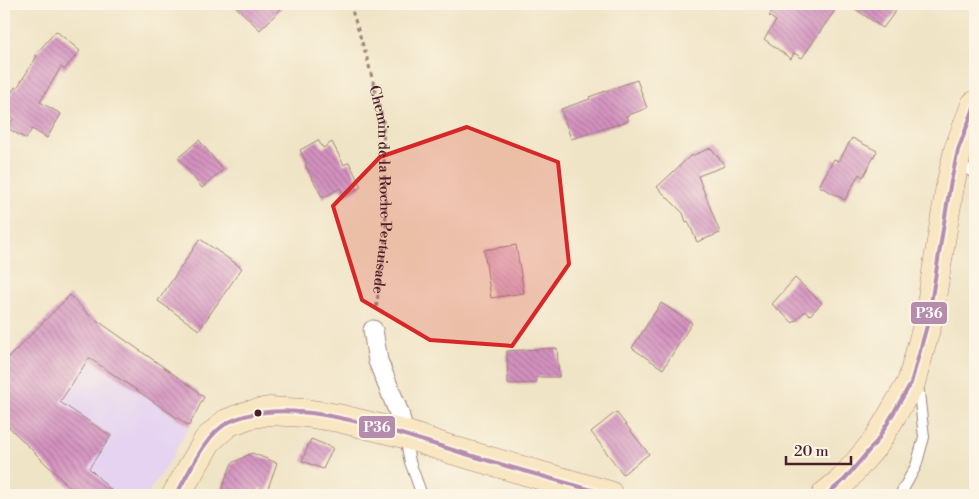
<svg xmlns="http://www.w3.org/2000/svg" width="979" height="499" viewBox="0 0 979 499" font-family="'Libre Bodoni',serif">
	<style>
		.built { fill: #e5d3f1 }
		.building { fill: url(#building-back-hatch) }
		.lines { fill: none; stroke-linecap: round; stroke-linejoin: round }
		.service-casing { stroke: #9d8278; stroke-width: 12 }
		.minor-casing { stroke: #9d8278; stroke-width: 21 }
		.secondary-casing { stroke: #9d8278; stroke-width: 29 }
		.path { stroke: #9d8278; stroke-width: 3; stroke-dasharray: 4 4; stroke-linecap: butt }
		.service { stroke: #fff; stroke-width: 10 }
		.minor { stroke: #fff; stroke-width: 19 }
		.secondary { stroke: #f9e7c3; stroke-width: 28 }
		.bus-1-casing { stroke: #fcf5e5; stroke-width: 8 }
		.bus-1 { stroke: #b68cad; stroke-width: 4 }
		.marked { fill: #d62828; fill-opacity: 0.2; stroke: #d62828; stroke-width: 4; stroke-linejoin: round }
		.bus-dot { fill: #4a1f2b; stroke: #fcf5e5; stroke-width: 2 }
		.labels { text-anchor: middle; dominant-baseline: central; stroke-width: 4.5; stroke-linejoin: round; paint-order: stroke }
		.street-label { font-size: 15px; fill: #4a1f2b; stroke: #fcf5e5 }
		.line-badge { stroke: #fcf5e5; stroke-width: 2 }
		.badge-label { font-size: 14px; text-anchor: middle; font-weight: bold; fill: #fff }
	</style>
	<defs>
		<pattern id="building-back-hatch" width="6" height="6" patternUnits="userSpaceOnUse" patternTransform="scale(1.25)"><rect width="6" height="6" fill="#d391bf"/><path d="M-1 5l2 2M0 0l6 6M5-1l2 2" fill="none" stroke="#ad769b"/></pattern>
	</defs>
	<rect width="100%" height="100%" fill="#fcf5e5"/>
	<filter id="ink" filterUnits="userSpaceOnUse"><feTurbulence type="fractalNoise" baseFrequency=".02" numOctaves="2"/><feDisplacementMap in="SourceGraphic" scale="10" xChannelSelector="R" yChannelSelector="G"/><feConvolveMatrix kernelMatrix="1 2 1 2 8 2 1 2 1" color-interpolation-filters="sRGB"/></filter>
	<filter id="wash" filterUnits="userSpaceOnUse"><feTurbulence type="fractalNoise" baseFrequency=".0096" numOctaves="4" result="noise"/><feDisplacementMap in="SourceGraphic" scale="20" xChannelSelector="R" yChannelSelector="G"/><feGaussianBlur stdDeviation="1.12" result="paint"/><feColorMatrix in="noise" values="0 0 0 0 0 0 0 0 0 0 0 0 0 0 0 0 0 1.4 0 .05"/><feComposite in="paint" operator="in"/></filter>
	<g filter="url(#wash)">
		<rect width="100%" height="100%" fill="#f0e4c6"/>
		<path class="built" d="M70,295l18,20 111,77v1l5,4 -4,7 1,1 -29,52 -25,38h-67l-8,-8 -1,2 -18,-18 1,-1 -14,-15 -2,2 -31,-35 -2,2 -1,-2v-51l5,3 15,-6 -13,-14z"/>
		<g id="blocks">
			<path class="building" d="M233,4h53l-26,26z
				M778,4h61l-37,54 -8,-5 -3,6 -27,-20 12,-18 -7,-5z
				M848,4h53l-18,24z
				M56,31l24,20 -16,19 -3,-3 -21,35 21,12 -14,24 -15,-9 -6,10 -19,-11 7,-10 -10,-6v-8l11,-17 2,1 20,-32 -2,-1z
				M637,80l10,28 -21,8 2,5 -57,18 -10,-30 29,-10 -1,-2z
				M852,138l25,13 -14,26 -4,-3 -14,26 -26,-14 15,-27 5,2z
				M199,140l24,30 -21,18 -24,-30z
				M318,140l5,8 9,-6 12,23 5,-3 12,25 -16,9 -5,-8 -17,10 -18,-33 2,-1 -7,-14z
				M711,148l14,18 -27,10 22,57 -23,9 -9,-21 -2,1 -3,-9 -26,-26 32,-30z
				M200,239l42,29 -43,62 -41,-29z
				M516,245l8,48 -33,5 -7,-48z
				M795,278l27,25 -12,12 -5,-4 -12,12 -21,-19z
				M70,295l18,19 111,78 -1,1 6,4 -15,29 -100,-68 -29,44 51,34 -22,32 27,27h-36l-8,-8 -1,2 -67,-67v-60z
				M661,303l31,20 -29,46 -31,-21z
				M557,348l2,29h-23v6l-28,1 -1,-33z
				M616,412l33,42 -26,20 -32,-42z
				M311,439l22,9 -10,21 -21,-8z
				M252,453l25,10 -10,28 -7,-3 -3,7h-38l13,-32z"/>
		</g>
	</g>
	<g filter="url(#ink)">
		<use href="#blocks" fill-opacity="0" stroke="#9d8278" stroke-width="1"/>
		<g class="lines">
			<g class="service-casing">
				<path id="service" d="M957,161l18,13
					M405,437l5,25 12,33
					M900,495l16,-29 8,-29 -6,-53"/>
			</g>
			<g class="minor-casing">
				<path id="minor" d="M373,330l5,31 21,52 5,21"/>
			</g>
			<g class="secondary-casing">
				<path id="secondary" d="M176,495l32,-55 19,-17 21,-8 21,-4 36,2 33,5 66,16 48,16 157,45
					M826,495l18,-15 33,-39 34,-58 17,-61 22,-136 8,-36 17,-45"/>
			</g>
			<path class="path" id="s1" d="M350,4l17,54 16,63 3,110 -10,79"/>
			<use href="#service" class="service"/>
			<use href="#minor" class="minor"/>
			<use href="#secondary" class="secondary"/>
			<g class="bus-1-casing">
				<path id="bus-1" d="M176,495c13,-22 29,-61 53,-73 60,-30 163,10 224,28 51,16 104,30 156,45
					M826,495l18,-15 33,-39 34,-58 17,-61 22,-136 8,-36 17,-45"/>
			</g>
			<use href="#bus-1" class="bus-1"/>
		</g>
	</g>
	<path class="marked" d="M467,127l91,35 11,102 -57,82 -82,-6 -68,-40 -29,-94 47,-49z"/>
	<circle class="bus-dot" cx="258" cy="413" r="4.5"/>
	<g class="labels">
		<g class="street-label">
			<text stroke="none"><textPath href="#s1" startOffset="190">Chemin de la Roche Pertuisade</textPath></text>
		</g>
	</g>
	<g class="line-badge">
		<rect x="910" y="301" width="38" height="24" rx="5" fill="#b68cad"/>
		<rect x="358" y="415" width="38" height="24" rx="5" fill="#b68cad"/>
	</g>
	<g class="badge-label">
		<text x="929" y="318">P36</text>
		<text x="377" y="432">P36</text>
	</g>
	<rect width="979" height="499" fill="none" stroke="#fcf5e5" stroke-width="20"/>
	<path d="M786 456v8h65v-8" fill="none" stroke="#4a1f2b" stroke-width="2.5"/>
	<text x="794" y="456" font-size="15" fill="#4a1f2b" stroke="#fcf5e5" stroke-width="4" paint-order="stroke">20 m</text>
</svg>
